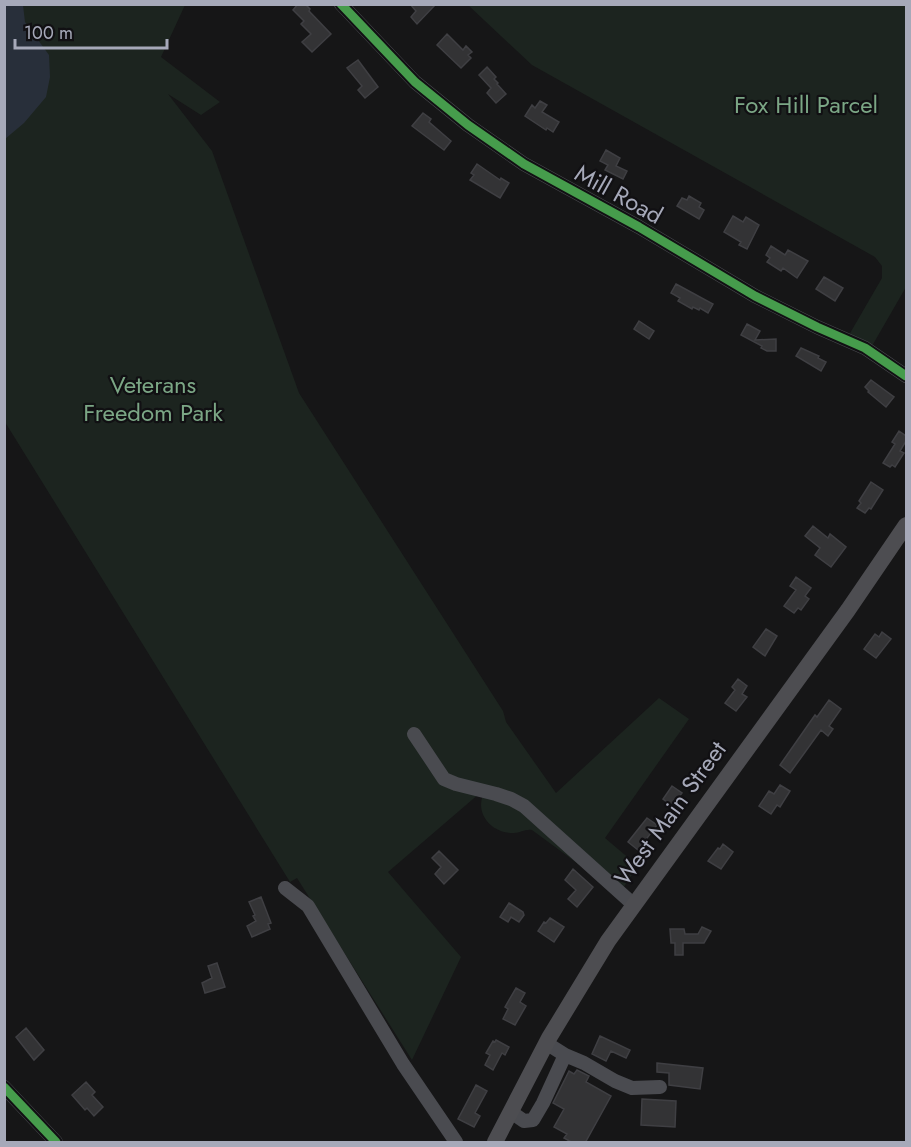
<svg xmlns="http://www.w3.org/2000/svg" width="911" height="1147" viewBox="0 0 911 1147" font-family="Jost,sans-serif">
	<style>
		.green { fill: #1c241f }
		.water { fill: #282f3a }
		.building { fill: #333335; stroke: #3f3f43; stroke-width: 1.5 }
		.lines { fill: none; stroke-linecap: round; stroke-linejoin: round }
		.minor { stroke: #4a4b50; stroke-width: 14 }
		.major { stroke: #4d4d51; stroke-width: 16 }
		.cycleway-casing { stroke: #111013; stroke-width: 13 }
		.cycleway { stroke: #469c4c; stroke-width: 9 }
		.labels { text-anchor: middle; dominant-baseline: central; stroke-width: 4.5; stroke-linejoin: round; paint-order: stroke }
		.park-label { font-size: 24px; fill: #7ba685; stroke: #111013 }
		.street-label { font-size: 24px; fill: #a6a9b9; stroke: #111013 }
	</style>
	<rect width="100%" height="100%" fill="#161617"/>
	<path class="green" d="M5,5h180l-24,52 59,45 -19,13 -33,-21 44,57 87,242 204,318 3,11 50,71 103,-95 30,21 -84,119 33,28 -19,28 -87,-64c-7,-1 -12,3 -18,3 -21,1 -39,-18 -31,-38l-3,-2 -92,79 73,85 -49,103 -115,-182 -7,4 -285,-460z
		M468,5h438v282l-34,59 -23,-11 33,-57v-12l-7,-9 -343,-192z"/>
	<path class="water" d="M5,4l18,1 2,17 24,33 1,22 -4,20 -22,26 -19,16z"/>
	<path class="building" d="M298,4h7l5,5 -1,2 22,23 -19,18 -10,-10 9,-8 -10,-10 3,-3 -11,-11z
		M410,4h26l-19,20 -6,-7 5,-6z
		M447,34l16,16 3,-4 6,6 -4,3 3,3 -10,10 -24,-23z
		M358,60l20,27 -13,11 -7,-8 4,-4 -15,-18z
		M487,67l9,10 -2,2 4,4 -1,1 9,10 -10,9 -9,-10 4,-5 -12,-13z
		M540,101l7,4 -5,7 17,10 -6,10 -6,-4 -1,2 -21,-14 7,-11 3,3z
		M423,113l8,6 -2,3 22,19 -7,9 -32,-24z
		M606,150l14,8 -4,8 11,5 -4,8 -18,-9 3,-5 -8,-4z
		M477,164l23,16 1,-2 8,5 -9,15 -30,-18 4,-5 -3,-2z
		M689,196l12,7 -2,4 5,3 -5,9 -22,-13 5,-8 5,2z
		M733,216l10,6 3,-5 13,8 -12,24 -8,-4 2,-3 -17,-10z
		M771,246l14,9 3,-5 20,11 -11,17 -14,-10 -2,3 -14,-9 3,-4 -4,-3z
		M824,277l19,11 -8,13 -19,-12z
		M676,284l37,20 -5,9 -8,-5 -1,2 -6,-3 -1,2 -14,-8 2,-3 -9,-5z
		M639,321l15,10 -5,8 -15,-10z
		M747,324l13,7 -5,9 21,-1v12h-9l-6,-3 1,-2 -21,-11z
		M801,348l18,8 -1,2 8,4 -5,9 -25,-15z
		M871,380l23,17 -8,10 -18,-15 1,-1 -4,-4z
		M899,431l7,5v5l-6,10 4,2 -9,14 -3,-2 -2,2 -7,-4 12,-19 -3,-2z
		M871,482l12,8 -12,19 -2,-1 -4,5 -8,-5 4,-5 -2,-2z
		M813,526l15,12 2,-4 16,13 -15,20 -16,-12 5,-7 -15,-12z
		M796,577l15,11 -6,8 4,3 -8,11 -3,-2 -4,5 -10,-7 12,-16 -6,-4z
		M766,629l11,7 -12,20 -12,-9z
		M882,632l9,7 -15,19 -12,-9 11,-15 4,3z
		M738,679l9,7 -5,8 5,3 -11,14 -11,-8 10,-13 -3,-3z
		M829,700l12,9 -12,17 4,3 -5,7 -7,-6 -31,43 -10,-8 35,-50 2,2z
		M780,785l10,6 -10,16 -3,-2 -6,9 -12,-8 10,-15 5,3z
		M672,786l10,7 -10,13 -9,-7z
		M647,818l10,7 -19,25 -10,-8z
		M723,844l10,8 -12,17 -13,-8 10,-13 2,1z
		M439,851l19,19 -14,14 -9,-10 6,-7 -9,-9z
		M573,869l20,18 -16,20 -9,-8 8,-9 -11,-10z
		M261,897l10,26 -3,1 2,5 -18,8 -5,-11 9,-5 -3,-5 2,-1 -6,-13z
		M509,903l14,9 1,3 -5,7 -8,-5 -3,5 -8,-5z
		M550,918l14,9 -10,15 -16,-11 6,-9 2,1z
		M702,927l9,4 -7,12h-21v12h-8v-12h-4l-1,-14h14l1,5h13z
		M217,963l8,24 -20,6 -3,-10 10,-5 -4,-12z
		M516,988l9,5 -5,9 6,4 -11,19 -12,-6 5,-10 -3,-2z
		M26,1028l18,22 -10,10 -18,-23z
		M600,1036l30,14 -4,8 -15,-7 -5,10 -14,-7z
		M496,1040l13,7 -4,8 -3,-2 -9,17 -8,-5 5,-10 -4,-2 7,-12 2,1z
		M657,1063l46,5 -3,21 -31,-4v-12l-12,-1z
		M577,1070l12,6 -3,6 25,14 -26,47h-12l-9,-5 3,-4 -13,-7 10,-18 -11,-6 16,-32 5,3z
		M86,1082l9,10 -3,3 11,12 -9,9 -7,-8 -2,2 -13,-15z
		M476,1085l11,6 -12,22 5,3 -6,11 -16,-8z
		M642,1099l34,2 -1,26 -34,-2z"/>
	<g class="lines">
		<path class="minor" d="M341,4l74,78 53,43 56,39 115,63 116,69 62,31 48,21 41,28
			M414,734l30,45 12,5 40,10 15,5 13,7 110,99
			M285,888l23,18 95,158 53,78
			M546,1043l19,12 19,8 31,18 17,7 28,-1
			M4,1087l52,55
			M511,1112l13,9 9,-1 10,-17 22,-48"/>
		<path class="major" d="M495,1142l54,-104 59,-97 240,-331 58,-85"/>
		<g class="cycleway-casing">
			<path id="cycleway" d="M341,4l74,78 53,43 56,39 115,63 116,69 62,31 48,21 41,28
				M4,1087l52,55"/>
		</g>
		<use href="#cycleway" class="cycleway"/>
	</g>
	<g class="labels">
		<g class="park-label">
			<text x="806" y="104">Fox Hill Parcel</text>
			<text x="153" y="384">Veterans<tspan x="153" dy="28">Freedom Park</tspan></text>
		</g>
		<g class="street-label">
			<text transform="translate(619 194) rotate(29)">Mill Road</text>
			<text transform="translate(670 813) rotate(-54)">West Main Street</text>
		</g>
	</g>
	<rect width="911" height="1147" fill="none" stroke="#a6a9b9" stroke-width="12"/>
	<path d="M15 39v9h152v-9" fill="none" stroke="#a6a9b9" stroke-width="3"/>
	<text x="24" y="39" font-size="18" fill="#a6a9b9" stroke="#111013" stroke-width="4.5" paint-order="stroke">100 m</text>
</svg>
